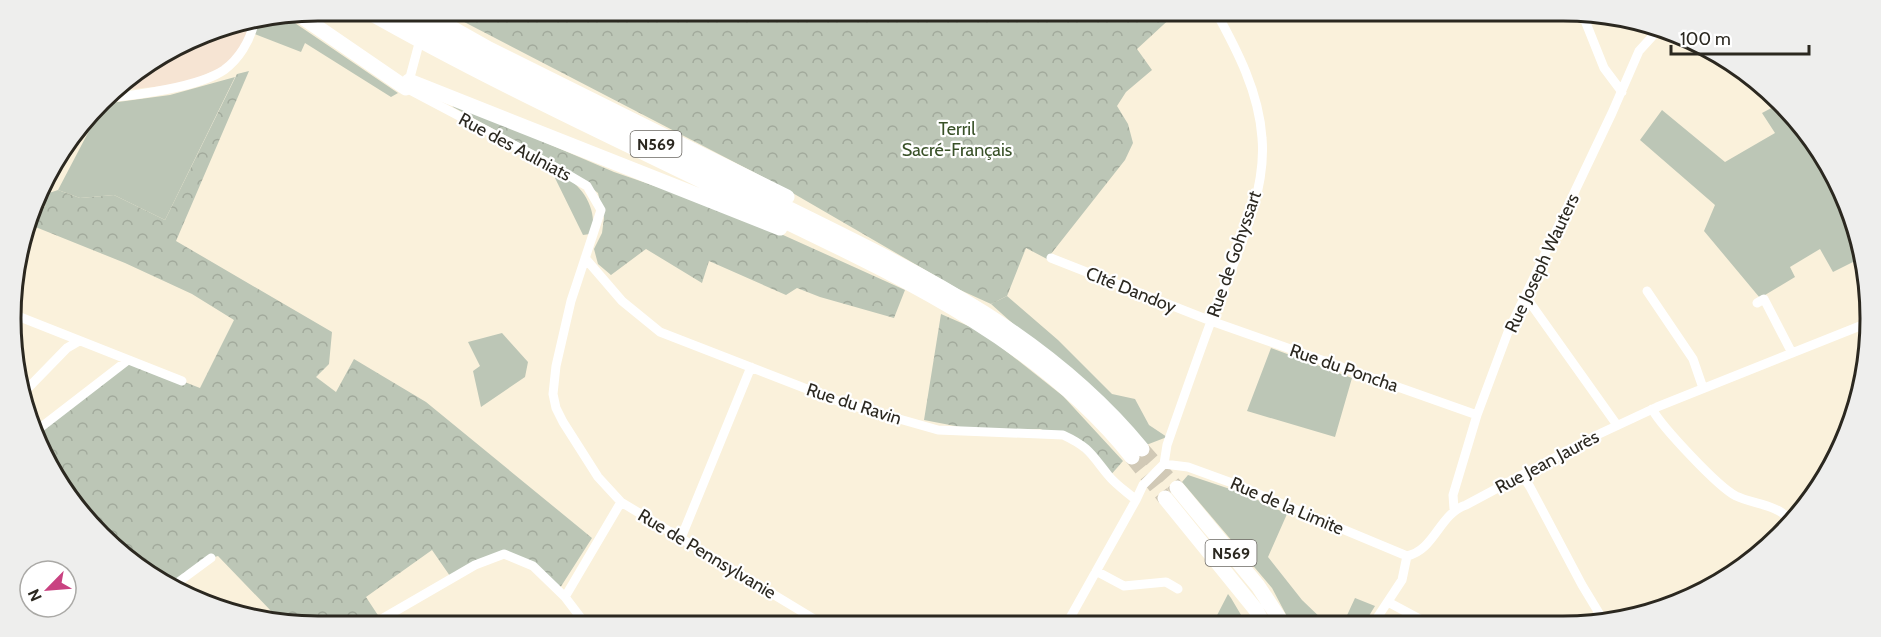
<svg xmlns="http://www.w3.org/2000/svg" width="1881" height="637" viewBox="0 0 1881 637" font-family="Cabin,sans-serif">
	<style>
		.medical { fill: #f6e4d3 }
		.green { fill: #bcc6b6 }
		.forest { fill: url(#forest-crowns) }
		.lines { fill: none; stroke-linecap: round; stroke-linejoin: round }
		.trunk-tunnel { stroke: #d1c9b6; stroke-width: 15; stroke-dasharray: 15 8; stroke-linecap: butt }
		.minor { stroke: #fff; stroke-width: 9 }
		.trunk { stroke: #fff; stroke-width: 15 }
		.labels { text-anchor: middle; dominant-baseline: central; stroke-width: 4.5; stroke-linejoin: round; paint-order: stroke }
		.shield { fill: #fff; stroke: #6b6863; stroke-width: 1.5 }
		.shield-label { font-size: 16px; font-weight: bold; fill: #2b2820 }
		.park-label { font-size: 18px; fill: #395128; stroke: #fff }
		.street-label { font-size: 18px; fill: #2b2820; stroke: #fff }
		.rim { fill: none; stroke: #2b2820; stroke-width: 3 }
	</style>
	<defs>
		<pattern id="forest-crowns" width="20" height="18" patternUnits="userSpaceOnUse" patternTransform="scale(1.5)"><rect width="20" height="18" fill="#bcc6b6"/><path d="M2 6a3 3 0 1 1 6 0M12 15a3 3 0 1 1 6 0" fill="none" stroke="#a2aa9c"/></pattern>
	</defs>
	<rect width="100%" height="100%" fill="#faf1db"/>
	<path class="medical" d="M257,23l-24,39 -49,22 -72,7 3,-4 86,-53z"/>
	<path class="green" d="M286,17l3,2 109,74 -7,4 -86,-54 -4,9 -49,-19 2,-10z
		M235,77l-70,143 -51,-25 -34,3 -22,-8 45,-86 67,-9z
		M1777,105l52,59 32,94 -28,14 -13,-23 -30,18 5,10 -35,21 -56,-67 11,-26 -75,-65 22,-30 63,52 50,-29 -13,-20z
		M558,175c22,4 43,38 32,59l-7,1 -28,-57z
		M1007,296l51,44 54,54 23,5 14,26 18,12 -26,10 -44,-48 -106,-95z
		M502,333l26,29 -3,15 -44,30 -8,-36 7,-5 -12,-24z
		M1271,348l81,30 -17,59 -88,-26z
		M1188,475l57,19 42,20 -19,43 34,43 25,24h-36l-19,-36 -90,-106z
		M1228,594l3,4 16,27h-35z
		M1355,598l20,8 -11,18h-21z"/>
	<path class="forest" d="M443,11h733l-1,3 -38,35 15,21 -26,22 -9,14 11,18 5,19 -8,17 -78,99 -21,-11 -19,48 -16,8 -33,-15 -174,-101z
		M249,71l-73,170 156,91 -3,32 -13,13 20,15 18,-33 72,43 166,136 -32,50 -36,-30 -20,-4 -54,22 -18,-26 -66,47 19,29h-66l-53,-6 7,-7 -55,-57 -7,2 -38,28 -26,-12 -84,-84 -27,-59 92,-71 72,28 34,-68 -42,-26 -67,-31 -92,-37 -16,40 18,-60 10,1 1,-13 12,-4 22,8 34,-3 51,25 72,-146z
		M451,102l163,70 125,43 166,75 -11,28 -74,-21 -23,-9 -11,7 -77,-34 -7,22 -56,-34 -35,26 -13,-11 -4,-15 8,-16 2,-15 -6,-25 -28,-22 -117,-64z
		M941,314l41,18 81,64 60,65 -14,16 -37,-36 -32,-12 -59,2 -57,-11z"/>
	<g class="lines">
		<path class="trunk-tunnel" d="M1142,449l35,39
			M1132,457l33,41"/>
		<path class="minor" d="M1582,13l22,55 18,24
			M421,36l-12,45 -3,7 142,75 39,23 14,24 -30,91 -15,65 -3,28 3,14 7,14 35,55 23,25 203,123
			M107,98c30,-3 92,-11 117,-28 15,-11 26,-29 30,-47
			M585,258l37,43 38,31 183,71 95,27 125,5c26,12 28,19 45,40 8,10 19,17 28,25
			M1051,258l160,63 266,94
			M1647,291l46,68 10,29
			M1526,297l91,128
			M1757,303l7,-4 28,54
			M15,315l167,66
			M29,387l38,-39 12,-7
			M1652,409c10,18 66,78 84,87 17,8 43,9 54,24
			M36,431l92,-71
			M1164,464l3,-19c16,-46 32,-92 49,-137 20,-52 51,-114 46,-170 -3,-46 -25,-88 -47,-128
			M1164,464l24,3 44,16 175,73
			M1522,475l8,12 52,98 23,38
			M1454,509l-1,-14 24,-80 31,-83 104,-219 27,-62 20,-22
			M681,538l70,-171
			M1407,556c28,-6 32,-42 59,-51l131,-70 60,-28 208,-83
			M1096,571l28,15 42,-4 12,7
			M173,586l38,-28
			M1388,602l41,22
			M380,620l95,-55 29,-11 29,12 32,31
			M1373,624l29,-44 5,-24
			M1066,625l70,-125 7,-15 21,-21
			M587,626l-22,-29 56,-95"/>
		<path class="trunk" d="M365,10c130,74 267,136 401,202 132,64 272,127 366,245
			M391,10l60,34c104,50 207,101 310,151 139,69 280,131 381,254
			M420,10l69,39 298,148
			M298,14l108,74
			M409,81l371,147
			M1177,488l81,98 25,38
			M1165,498l91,112 8,15"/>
	</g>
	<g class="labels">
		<g class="shield">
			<rect x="630.5" y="131" width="51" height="26" rx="4.5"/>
			<rect x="1205.5" y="540" width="51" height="26" rx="4.5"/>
		</g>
		<g class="shield-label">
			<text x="656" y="144">N569</text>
			<text x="1231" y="553">N569</text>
		</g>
		<g class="park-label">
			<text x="957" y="129">Terril<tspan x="957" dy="21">Sacré-Français</tspan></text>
		</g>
		<g class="street-label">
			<text transform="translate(515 147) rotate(28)">Rue des Aulniats</text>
			<text transform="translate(1234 254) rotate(-71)">Rue de Gohyssart</text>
			<text transform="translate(1542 263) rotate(-65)">Rue Joseph Wauters</text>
			<text transform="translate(1131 290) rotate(22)">CIté Dandoy</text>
			<text transform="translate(1344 368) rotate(19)">Rue du Poncha</text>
			<text transform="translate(854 404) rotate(18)">Rue du Ravin</text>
			<text transform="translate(1547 462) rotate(-28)">Rue Jean Jaurès</text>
			<text transform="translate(1287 506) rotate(23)">Rue de la Limite</text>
			<text transform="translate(707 554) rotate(31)">Rue de Pennsylvanie</text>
		</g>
	</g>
	<path d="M0 0H1881V637H0ZM318 21H1563A297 297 0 0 1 1860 318V319A297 297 0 0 1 1563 616H318A297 297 0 0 1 21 319V318A297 297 0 0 1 318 21Z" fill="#eeeeed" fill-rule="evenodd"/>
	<path class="rim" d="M318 21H1563A297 297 0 0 1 1860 318V319A297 297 0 0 1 1563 616H318A297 297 0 0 1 21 319V318A297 297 0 0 1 318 21Z"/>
	<g transform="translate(48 589) rotate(245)"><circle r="28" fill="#ffffff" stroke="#aaa9a6" stroke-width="1.5"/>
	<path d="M0-4.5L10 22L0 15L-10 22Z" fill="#c94281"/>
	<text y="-9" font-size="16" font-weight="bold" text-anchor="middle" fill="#2b2820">N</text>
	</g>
	<path d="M1671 45v9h138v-9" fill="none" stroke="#2b2820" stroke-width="3"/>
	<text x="1680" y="45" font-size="18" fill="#2b2820" stroke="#ffffff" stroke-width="4.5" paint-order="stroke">100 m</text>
</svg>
